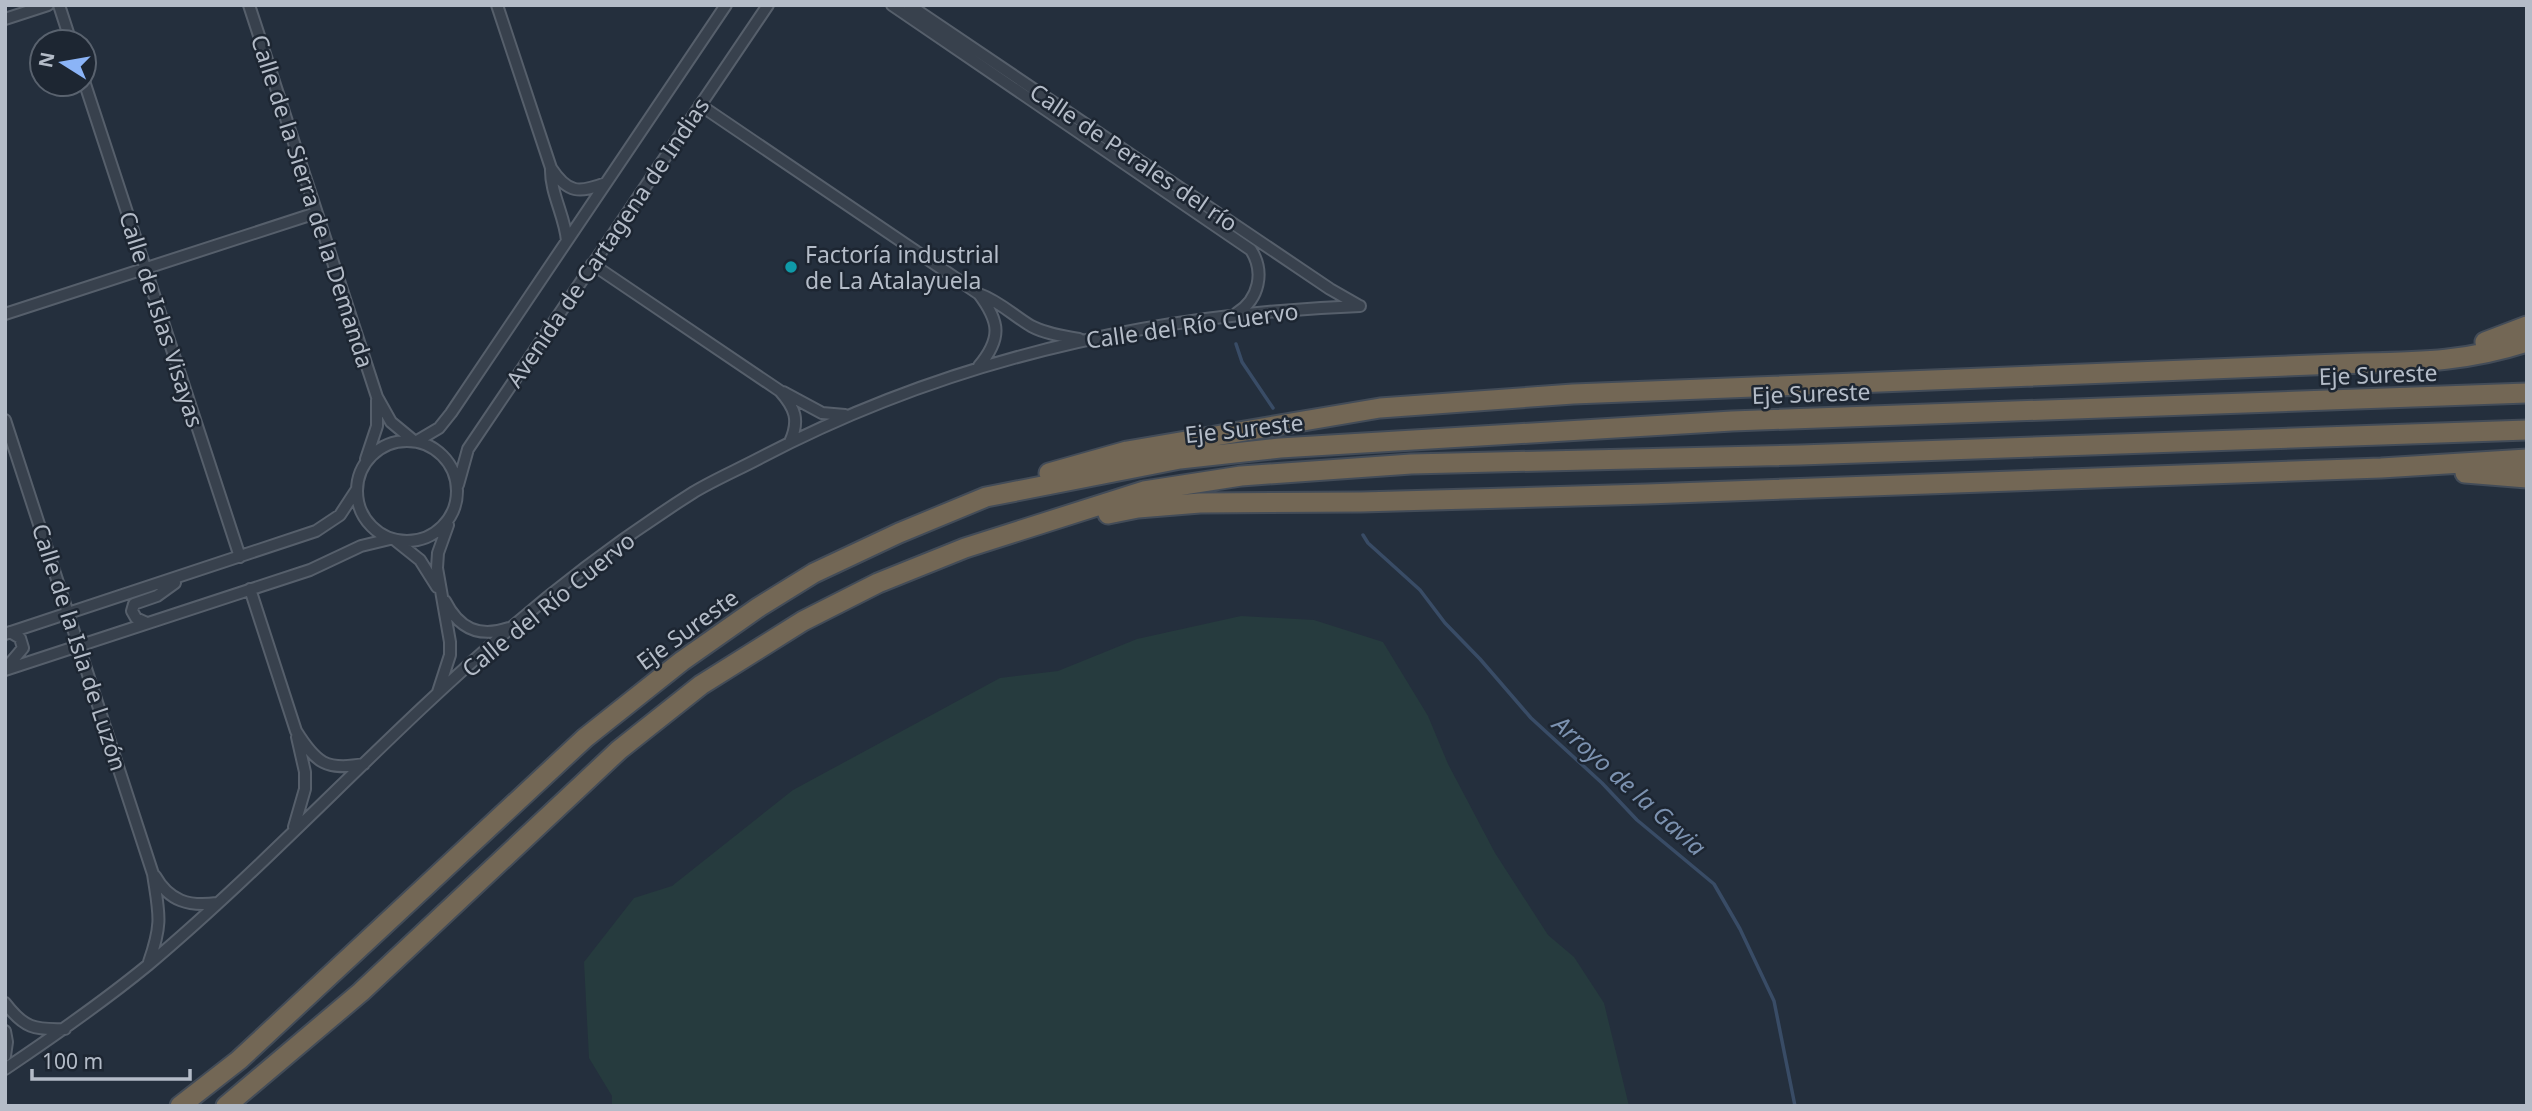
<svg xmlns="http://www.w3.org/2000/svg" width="2532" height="1111" viewBox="0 0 2532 1111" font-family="'Noto Sans',sans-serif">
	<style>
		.green { fill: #263b3e }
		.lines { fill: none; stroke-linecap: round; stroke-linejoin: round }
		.stream { stroke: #394c66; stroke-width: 3.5 }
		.minor-casing { stroke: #565f6b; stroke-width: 14 }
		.motorway-casing { stroke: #434c58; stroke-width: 23 }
		.minor { stroke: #38414d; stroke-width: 10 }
		.motorway { stroke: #736755; stroke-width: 19 }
		.culture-dot { fill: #0f9aa8; stroke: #1d2632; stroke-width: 2.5 }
		.labels { text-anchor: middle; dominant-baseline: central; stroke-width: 5; stroke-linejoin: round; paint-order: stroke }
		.street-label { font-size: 23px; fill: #b4bcc8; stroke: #1d2632 }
		.poi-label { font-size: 23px; fill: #b4bcc8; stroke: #1d2632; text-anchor: start }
		.water-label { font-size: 24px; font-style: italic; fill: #7c92b0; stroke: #1d2632 }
	</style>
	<rect width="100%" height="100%" fill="#242f3d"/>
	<path class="green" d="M1241,616l73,4 69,22 45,74 20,48 47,89 53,82 26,22 30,46 25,103h-1017v-10l-23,-38 -5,-96 50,-64 38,-12 121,-96 207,-112 58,-7 79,-32z"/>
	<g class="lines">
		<path class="stream" d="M1236,344l6,18 31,46
			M1363,535l5,8 52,47 25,33 35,36 51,59 71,65 35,37 77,64 26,45 34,72 21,105"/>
		<g class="minor-casing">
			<path id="minor" d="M59,5l12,37
				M249,5l128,392 14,25 23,19
				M497,5l54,163c17,26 28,25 55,15
				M892,5l359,245c14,22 8,49 -14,63
				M909,5l421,284 28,16
				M5,19l43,-14
				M84,81l156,476
				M700,105l279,189c20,7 35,22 52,32 15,8 32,10 48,13
				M551,168c-1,25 14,48 16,73
				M592,264l188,127c15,17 20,29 10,51
				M5,314l311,-101
				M979,366c23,-28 21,-44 0,-72
				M783,392l39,21 23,2
				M5,420l148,454c6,40 10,48 -4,88
				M357 491a50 50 0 1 1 100 0a50 50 0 1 1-100 0Z
				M417,441l22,-13 12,-15 275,-408
				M366,459l11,-33v-26
				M458,485l10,-36 300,-444
				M395,540l25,20 17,27
				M250,589l46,142c20,32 30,40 68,33
				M445,601c14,28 34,37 64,27
				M147,623l-11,-5 -4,-7 2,-7 23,-8 18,-13
				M5,634l311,-103 24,-16 17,-26
				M7,667l16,-19 -3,-10 -10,-6
				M5,670l305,-100 51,-24 29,-7
				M438,692l12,-37v-13l-13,-74 1,-15 10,-28
				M294,827l11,-38v-17l-8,-35
				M155,876c14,25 34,31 62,27
				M5,1003c19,25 29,27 60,26
				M5,1031l2,11 -2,14
				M5,1069c49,-33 98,-67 143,-104 127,-107 239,-232 365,-339 57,-49 118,-94 181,-134 20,-12 43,-22 64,-33 188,-99 391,-145 602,-153"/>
		</g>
		<g class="motorway-casing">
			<path id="motorway" d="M2485,342l42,-16
				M1049,473l78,-22 253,-43 193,-14 791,-31c60,-1 104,-2 163,-21
				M2465,473l62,5
				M1108,514l30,-6 62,-5 161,-1 286,-8 734,-26 146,-9
				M180,1106l59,-46 346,-322 97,-77 77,-54 55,-34 85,-40 87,-36 194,-38 100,-11 452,-27 795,-28
				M226,1106l135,-114 258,-242 82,-65 102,-64 75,-38 87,-35 179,-57 97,-15 170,-12 389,-9 727,-25"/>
		</g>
		<use href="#minor" class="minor"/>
		<use href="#motorway" class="motorway"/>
	</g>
	<circle class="culture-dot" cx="791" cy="267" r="7"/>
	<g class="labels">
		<g class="street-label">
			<text transform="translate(1134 157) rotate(34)">Calle de Perales del río</text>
			<text transform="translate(313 201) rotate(72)">Calle de la Sierra de la Demanda</text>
			<text transform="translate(607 242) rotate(-56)">Avenida de Cartagena de Indias</text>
			<text transform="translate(162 319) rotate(72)">Calle de Islas Visayas</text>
			<text transform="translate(1192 325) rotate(-8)">Calle del Río Cuervo</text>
			<text transform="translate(2378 374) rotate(-2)">Eje Sureste</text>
			<text transform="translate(1811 393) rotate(-2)">Eje Sureste</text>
			<text transform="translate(1244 428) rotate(-6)">Eje Sureste</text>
			<text transform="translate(548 604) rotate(-39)">Calle del Río Cuervo</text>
			<text transform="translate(687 629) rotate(-36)">Eje Sureste</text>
			<text transform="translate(80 647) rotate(72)">Calle de la Isla de Luzón</text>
		</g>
		<g class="poi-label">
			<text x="805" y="254">Factoría industrial<tspan x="805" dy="26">de La Atalayuela</tspan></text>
		</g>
		<g class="water-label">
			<text transform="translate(1630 785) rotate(42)">Arroyo de la Gavia</text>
		</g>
	</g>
	<rect width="2532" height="1111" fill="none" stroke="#b4bcc8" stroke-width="14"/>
	<g transform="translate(63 63) rotate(281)"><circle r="33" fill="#1d2632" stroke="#59626e" stroke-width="2"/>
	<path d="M0-5L12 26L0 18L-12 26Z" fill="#8bb4f7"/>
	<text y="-10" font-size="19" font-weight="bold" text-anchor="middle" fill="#b4bcc8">N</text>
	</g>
	<path d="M32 1069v10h158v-10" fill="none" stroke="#b4bcc8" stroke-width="3.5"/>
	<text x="42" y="1069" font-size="21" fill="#b4bcc8" stroke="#1d2632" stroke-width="5" paint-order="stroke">100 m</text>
</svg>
